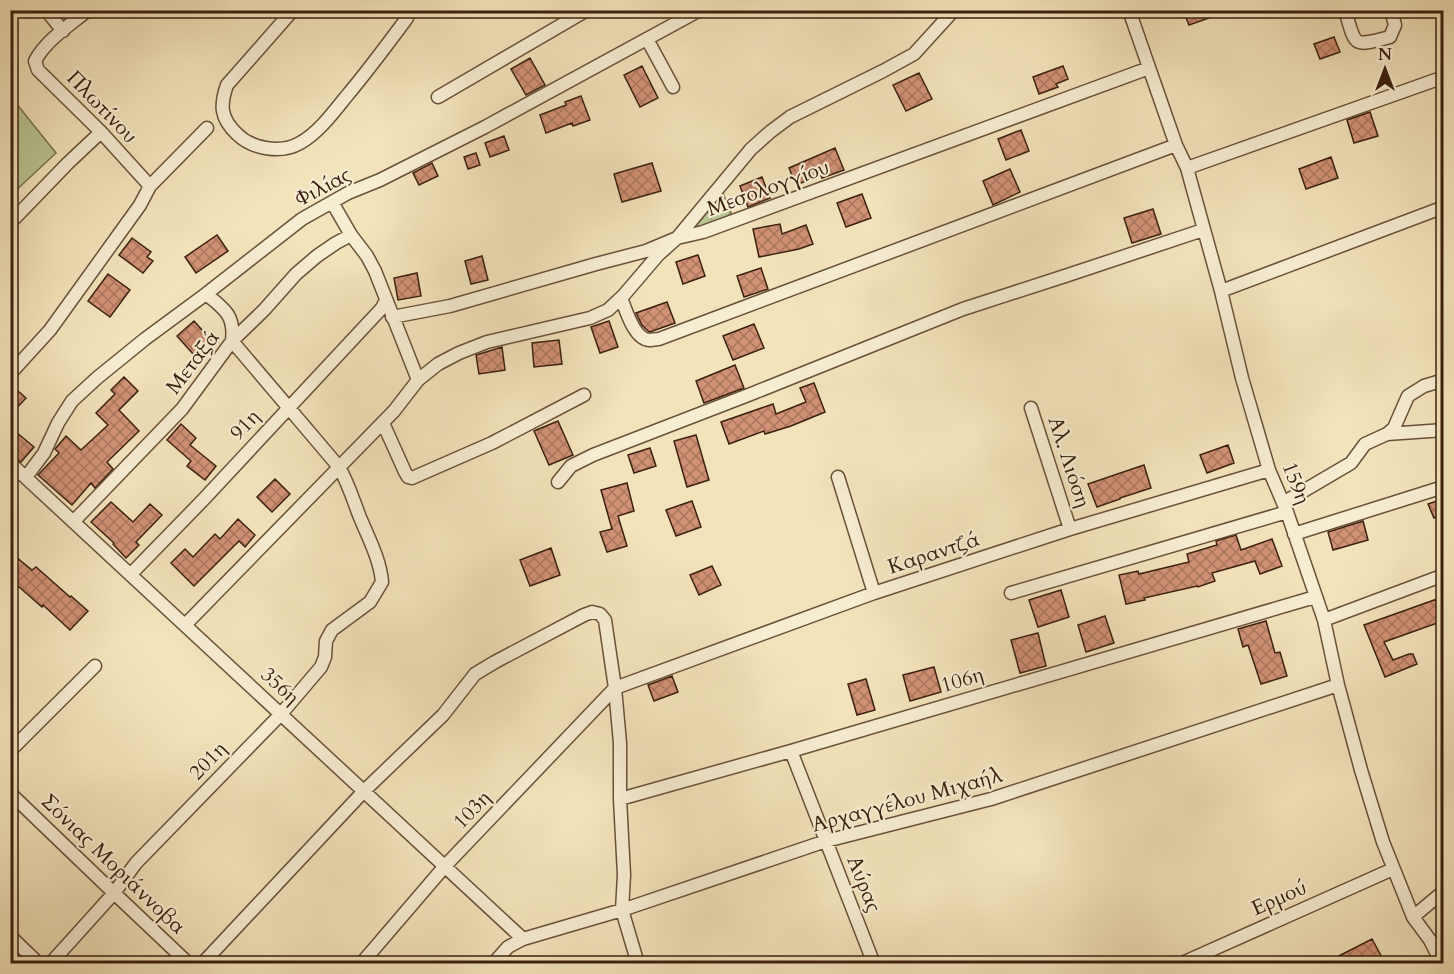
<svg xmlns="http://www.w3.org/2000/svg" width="1454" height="974" viewBox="0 0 1454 974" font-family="Cardo,serif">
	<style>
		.grass { fill: #b8c492; stroke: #7a7250; stroke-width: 1.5 }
		.park { fill: url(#park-dots); stroke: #7a7250; stroke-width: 1.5 }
		.building { fill: url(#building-cross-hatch); stroke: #3b200f; stroke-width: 1.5 }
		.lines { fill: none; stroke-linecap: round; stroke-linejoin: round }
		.minor-casing { stroke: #69513a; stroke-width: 15 }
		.minor { stroke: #f7edd3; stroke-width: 12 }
		.labels { text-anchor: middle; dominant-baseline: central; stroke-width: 4.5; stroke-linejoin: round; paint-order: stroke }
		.street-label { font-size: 21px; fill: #3b200f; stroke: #f7edd3 }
	</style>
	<defs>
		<pattern id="park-dots" width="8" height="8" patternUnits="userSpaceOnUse" patternTransform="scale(1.5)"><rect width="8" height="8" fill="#b8c492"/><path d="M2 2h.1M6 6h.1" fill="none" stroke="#9fa87d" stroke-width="1.8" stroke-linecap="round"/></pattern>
		<pattern id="building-cross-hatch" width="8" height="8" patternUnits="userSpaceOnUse" patternTransform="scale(1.5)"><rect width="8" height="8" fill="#d19175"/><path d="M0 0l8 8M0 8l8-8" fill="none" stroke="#ab765e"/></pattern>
	</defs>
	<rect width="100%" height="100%" fill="#f3e3bb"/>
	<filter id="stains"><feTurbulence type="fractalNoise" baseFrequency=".00333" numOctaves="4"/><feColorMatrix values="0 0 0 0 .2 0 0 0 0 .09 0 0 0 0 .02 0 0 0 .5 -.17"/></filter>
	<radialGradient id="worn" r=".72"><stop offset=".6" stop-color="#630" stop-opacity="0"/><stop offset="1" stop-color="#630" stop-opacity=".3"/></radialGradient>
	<path class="grass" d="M11,97l45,56 -45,42z"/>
	<path class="park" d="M723,193l9,22 -39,14z"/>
	<path class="building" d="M1183,10h43v2l-37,13z
		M1334,37l6,15 -20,7 -6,-15z
		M530,58l15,27 -19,10 -15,-26z
		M642,66l16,32 -18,9 -16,-32z
		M1063,66l5,13 -12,5 2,3 -19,7 -6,-17z
		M919,73l13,26 -26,12 -13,-26z
		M581,96l9,24 -17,6 -1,-3 -26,10 -6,-18 26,-10 -1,-3z
		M1370,112l8,24 -24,7 -7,-23z
		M1021,130l8,21 -23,9 -8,-21z
		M504,136l5,14 -19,7 -5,-14z
		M835,148l9,22 -22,8 -1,-3 -25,10 -7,-17z
		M476,153l4,12 -12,4 -4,-12z
		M1331,157l7,21 -32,11 -7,-20z
		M432,163l6,13 -19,9 -6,-12z
		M652,163l9,28 -39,11 -8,-28z
		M1010,169l10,23 -27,13 -10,-24z
		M762,177l8,21 -22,9 -8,-21z
		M862,194l9,24 -25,9 -9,-24z
		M1153,209l8,25 -29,9 -8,-25z
		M780,224l2,10 24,-9 7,19 -14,5 -40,8 -6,-28z
		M217,235l11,16 -32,22 -11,-16z
		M132,238l19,14 -4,5 6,4 -10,12 -24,-18z
		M698,255l7,21 -22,8 -7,-22z
		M482,256l6,24 -17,4 -6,-23z
		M761,268l7,21 -24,8 -7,-21z
		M417,273l4,23 -23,4 -4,-22z
		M108,274l22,16 -20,27 -22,-16z
		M667,302l8,21 -25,9 -2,-1 -6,-6 -6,-12z
		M194,321l17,19 -17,15 -17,-19z
		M609,321l9,26 -18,6 -9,-26z
		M754,324l10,24 -31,12 -10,-24z
		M559,340l3,24 -28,3 -2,-24z
		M502,347l3,23 -26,4 -3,-19z
		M735,365l9,23 -40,15 -8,-22z
		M124,377l14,14 -19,19 20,21 -32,31 6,7 -18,19 -4,-5 -19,22 -34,-30 21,-22 -4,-4 11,-13 15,14 27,-25 -12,-12 19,-19 -4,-4z
		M814,383l11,29 -34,14 -26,8 -1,-3 -35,13 -8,-22 52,-18 3,10 30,-12 -6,-14z
		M10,384l16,14 -16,17z
		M558,421l15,34 -24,10 -15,-34z
		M181,424l15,14 -6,7 26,21 -11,14 -18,-14 4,-5 -24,-21z
		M16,432l18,15 -13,15 -11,-8v-16z
		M696,435l13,45 -22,7 -13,-46z
		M1228,445l6,18 -27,10 -7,-18z
		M650,448l6,18 -22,7 -6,-18z
		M1144,465l7,23 -31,10v1l-23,8 -9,-23z
		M275,479l15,15 -18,18 -15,-15z
		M627,483l7,28 -16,5 9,30 -20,6 -7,-20 12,-3 -11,-39z
		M1443,499v15l-9,4 -6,-14z
		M692,501l9,26 -25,9 -10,-26z
		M111,502l22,20 17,-18 12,11 -26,27 3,3 -13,13 -13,-14 1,-1 -23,-21z
		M238,519l17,16 -10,12 -6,-6 -45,45 -23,-23 14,-14 8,8 22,-23 5,5z
		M1363,521l5,19 -35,10 -5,-18z
		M1236,535l5,15 31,-11 10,27 -22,8 -5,-13 -43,12 3,8 -17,6 -1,-1 -53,12 1,2 -19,4 -7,-29 19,-4 1,3 50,-12 -2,-8 30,-9 -1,-4z
		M551,548l9,27 -30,11 -10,-26z
		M10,552l22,18 4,-3 34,30 1,-1 17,15 -18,19 -27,-25 -1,2 -32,-28z
		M712,566l9,19 -22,10 -9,-20z
		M1061,590l8,27 -31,10 -9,-27z
		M1437,599l6,18v4l-59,21 9,18 16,-6h4l4,10 -32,13 -21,-52z
		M1105,616l9,27 -28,9 -8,-27z
		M1266,621l9,32 5,-1 7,24 -26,8 -13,-39 -5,2 -5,-18z
		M1038,633l8,33 -26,7 -9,-33z
		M934,667l7,25 -31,9 -7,-26z
		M672,676l6,16 -24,9 -6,-16z
		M866,679l9,31 -18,5 -9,-31z
		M1372,939l13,24h-60z"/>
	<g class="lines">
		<g class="minor-casing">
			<path id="minor" d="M46,10l17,21
				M88,10c-18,15 -42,30 -53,51l3,9 63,62 49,54
				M293,10l-66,75c-7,20 -7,33 10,49 15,15 44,20 63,9 18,-10 33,-30 45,-45 22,-26 42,-53 62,-80
				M1129,10l47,135 11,23 34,123 21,87 27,92 18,42 37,108 14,65 23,85 22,72 30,75 17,23 12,24
				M1345,10c11,37 7,37 45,27l5,-12 -4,-15
				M647,39l26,48
				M438,97l149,-87
				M1187,168l257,-91
				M332,202l19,33 16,21 8,15 43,109
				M10,223l58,-60 33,-31
				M1221,291l223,-84
				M621,298c5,12 13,41 28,42 3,0 7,-1 10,-1l517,-194
				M392,317l58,-11 146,-42 50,-13 31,-13 26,-6 446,-164
				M10,374l40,-44 90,-125 10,-19 57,-58
				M1031,408l39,121
				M383,423l22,49 3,5 4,1 80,-35 92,-48
				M1387,434l57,-4
				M10,463l513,476
				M26,477l18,-24 14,-30 14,-22 25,-23 48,-39 61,-45 96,-75 46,-26 32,-13 105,-53 215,-117
				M838,477l36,116
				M558,482l13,-16 22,-11 158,-61 212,-85 105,-34 135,-45
				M1283,503l68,-40 14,-19 22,-10 7,-6 14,-32 16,-10 20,-6
				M74,521l108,-112 50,-68 32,-31 32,-36 21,-18 19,-13 15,-8
				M1294,534l143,-45
				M131,574l72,-74 179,-192 4,-8
				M1011,593l276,-81
				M1324,620l120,-45
				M185,625l209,-214 24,-31 20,-16 21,-11 28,-11 103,-24 18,-8 15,-14 35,-41 19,-17 74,-89 19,-17 20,-15 93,-46 31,-17 40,-44
				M10,751l85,-85
				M791,751l83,213
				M10,793l104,100 75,71
				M620,799l171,-48 524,-154
				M1413,917l31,-26
				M10,936l29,28
				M50,964l64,-71 22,-30 145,-149 40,-47 4,-10 1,-16 6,-11 38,-28 12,-20c-2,-23 -14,-45 -23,-67 -6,-16 -11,-32 -20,-48l-107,-126c3,-25 -7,-32 -26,-47
				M202,964l162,-173 79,-76 32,-41 20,-12 89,-47 8,-3 8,2 5,6 10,68 5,55v56l4,76 -2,35 16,54
				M361,964l84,-98 170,-178 259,-95 196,-64 199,-59
				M493,964l15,-17 15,-8 99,-29 204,-69 165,-42 347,-114
				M1180,964l213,-95"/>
		</g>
		<use href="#minor" class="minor"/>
	</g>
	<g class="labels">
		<g class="street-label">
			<text transform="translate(102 107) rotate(46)">Πλωτίνου</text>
			<text transform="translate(323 187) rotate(-28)">Φιλίας</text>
			<text transform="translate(768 188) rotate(-20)">Μεσολογγίου</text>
			<text transform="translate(193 362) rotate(-53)">Μεταξά</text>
			<text transform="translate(245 425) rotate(-47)">91η</text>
			<text transform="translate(1069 462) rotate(72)">Αλ. Λιόση</text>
			<text transform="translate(1296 483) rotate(69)">159η</text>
			<text transform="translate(934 553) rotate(-18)">Καραντζά</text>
			<text transform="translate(962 680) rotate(-16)">106η</text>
			<text transform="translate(280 686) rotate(43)">356η</text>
			<text transform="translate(208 761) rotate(-46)">201η</text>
			<text transform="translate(907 800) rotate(-15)">Αρχαγγέλου Μιχαήλ</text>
			<text transform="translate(472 810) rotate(-46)">103η</text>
			<text transform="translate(113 864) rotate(44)">Σόνιας Μοριάννοβα</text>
			<text transform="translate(864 884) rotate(68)">Αύρας</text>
			<text transform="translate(1279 898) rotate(-24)">Ερμού</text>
		</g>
	</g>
	<rect width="1454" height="974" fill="none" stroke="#f3e3bb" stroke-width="36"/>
	<rect x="12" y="12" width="1430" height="950" fill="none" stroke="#3b200f" stroke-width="3"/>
	<rect x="18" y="18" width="1418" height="938" fill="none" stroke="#3b200f" stroke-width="1.5"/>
	<g transform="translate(1385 69)" stroke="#f7edd3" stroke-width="4.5" paint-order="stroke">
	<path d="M0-4.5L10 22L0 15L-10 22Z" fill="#3b200f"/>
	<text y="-9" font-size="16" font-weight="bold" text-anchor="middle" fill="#3b200f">N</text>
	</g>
	<rect width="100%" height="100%" filter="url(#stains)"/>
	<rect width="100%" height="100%" fill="url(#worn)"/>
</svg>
